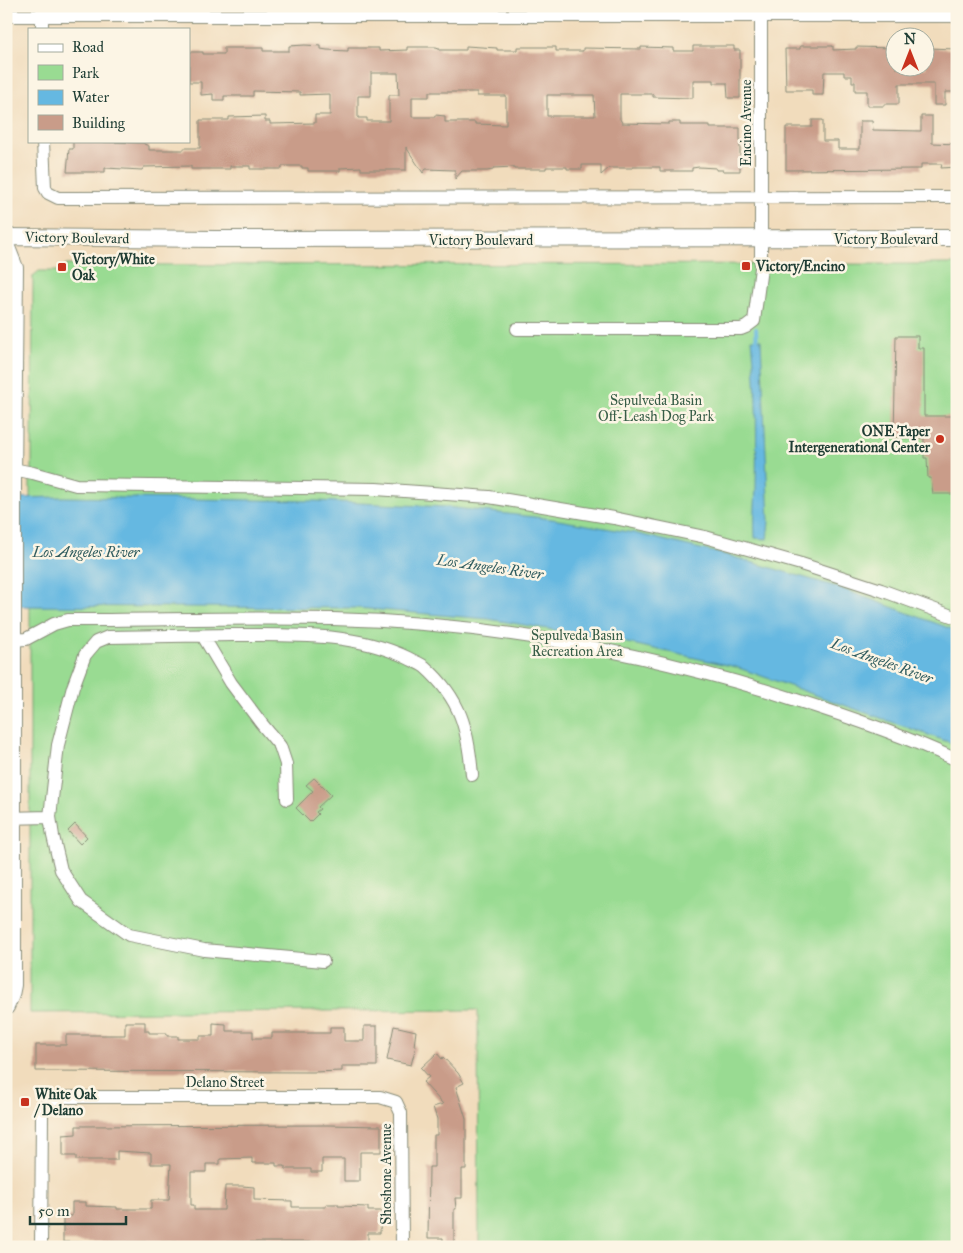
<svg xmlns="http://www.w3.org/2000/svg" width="963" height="1253" viewBox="0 0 963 1253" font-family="'IM FELL Great Primer',serif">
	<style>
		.green { fill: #99db92; stroke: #5c8c63 }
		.water { fill: #65b8e1; stroke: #427a8a }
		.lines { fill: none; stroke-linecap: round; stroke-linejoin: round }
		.stream { stroke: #65b8e1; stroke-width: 4 }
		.building { fill: #c99c89; fill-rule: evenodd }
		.minor-casing { stroke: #888c78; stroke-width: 14 }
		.major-casing { stroke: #888c78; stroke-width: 18 }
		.minor { stroke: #fff; stroke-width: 12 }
		.major { stroke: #fff; stroke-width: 16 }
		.poi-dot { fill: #c8321e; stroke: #fcf5e5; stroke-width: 2 }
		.labels { text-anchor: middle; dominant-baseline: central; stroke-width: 5; stroke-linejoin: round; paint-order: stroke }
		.street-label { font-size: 14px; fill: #1f3d34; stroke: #fcf5e5 }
		.poi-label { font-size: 14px; font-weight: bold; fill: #1f3d34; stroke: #fcf5e5; text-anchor: start }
		.park-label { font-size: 14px; fill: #375d47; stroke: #fcf5e5 }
		.water-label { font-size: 15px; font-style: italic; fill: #305c5f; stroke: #fcf5e5 }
	</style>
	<rect width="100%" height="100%" fill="#fcf5e5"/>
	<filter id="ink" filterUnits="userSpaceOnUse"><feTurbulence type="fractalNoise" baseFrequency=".02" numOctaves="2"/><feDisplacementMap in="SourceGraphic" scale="10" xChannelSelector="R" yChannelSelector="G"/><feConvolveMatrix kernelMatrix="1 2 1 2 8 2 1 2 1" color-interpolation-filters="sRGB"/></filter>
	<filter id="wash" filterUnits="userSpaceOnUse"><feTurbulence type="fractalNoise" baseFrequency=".0096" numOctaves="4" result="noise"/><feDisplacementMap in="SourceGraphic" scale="20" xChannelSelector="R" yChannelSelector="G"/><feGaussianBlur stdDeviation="1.12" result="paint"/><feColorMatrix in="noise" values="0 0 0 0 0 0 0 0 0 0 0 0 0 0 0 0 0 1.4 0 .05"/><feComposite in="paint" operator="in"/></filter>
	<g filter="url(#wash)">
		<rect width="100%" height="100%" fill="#f1dcbc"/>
		<path class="green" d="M957,264v983h-478l-1,-237 -448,3v-535l2,-9 1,-193 6,-5h26v-6z"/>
		<path class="water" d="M752,339l9,1 8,182 -2,17 -12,-1c-1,-17 0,-33 1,-50 1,-49 1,-100 -4,-149z
			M63,497l253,4 130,6 106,12 82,14 96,23 107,31 120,44v114l-221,-78 -122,-27 -126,-21 -131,-11 -351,-2v-108z"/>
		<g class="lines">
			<path class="stream" d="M756,329l1,15"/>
		</g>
		<g id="blocks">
			<path class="building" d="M305,45l16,1v3l6,1 21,1v-3h31v3l28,-1v-3h29l3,1v2h27v-4l31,2v2h20v-3h39v4h27v-3l58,1v-2l32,1v3h20v-5h41v4h6v48h-12l-1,-15h-13v-3h-21v18l-40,-1v-3h-33v25l2,4 47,1v-2h11v3h30v3h30v43h-17v-1h-7v-2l-17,-1 -7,1v3h-32v-4h-27v1h-24l-8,7v-10h-19v4h-15v-2h-21v2h-32v-2l-21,1v2l-6,1h-25l-7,8v-9l-29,-1 -3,4 -17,-26v23h-45v-3l-21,1v3h-32v-3h-6v-2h-20v3h-32v-3h-20v3h-39v-3l-47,1 -2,3 -37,-2v4h-38l2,-23h4v-8l71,2v1l5,2v4h35v-2h16v-28h29v-3l36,-1v5h5v3l45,-1v-8h15v-21l-30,1v-3l-47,-1v5h-29v4h-11v-6l-12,1v-13h-12v-30h14v2h21v-6h39v3h26v-5zM371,73h27l1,22h-10v26h-22v-3h-9v-22h13zM429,92h48v4h29v29l-31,-1v-2h-30v-6l-10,-1v2h-23v-20h17zM547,95h47l1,21h-48z
				M800,46h33v4l23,-1v-2l38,1v4h2v16h30v-20l31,1v43h-12v13h-11v-21h-35v20h-15v2h-17v-15h-12v-9h-3v-6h-8v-4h-20l-1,23h-11v-5h-26l-1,-41h15z
				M921,116h11v27l25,1v23l-16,1 1,-4h-21v5h-3l-132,1v-43h26v-7h11v21h15v8h22v-28h12l1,9 48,1z
				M896,336h22v12h6v68h33v78h-24l-2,-16h-3l-1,-20h-3v-20h-30z
				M314,778l17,17 -13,12 2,2 -4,3 2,2 -8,8 -14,-14 17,-17 -7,-6z
				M75,824l12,13 -7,7 -12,-13z
				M125,1022h20v9h4v2h18v3h11v3h22v-3h13v-13l13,1v7h27v7h19v-5h58v-6h14v14h20v-15h13v40h-35v5l-29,1 -277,-1v-26h30v-10h59z
				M394,1026l22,5 -2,15h2l-5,19 -24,-5z
				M437,1053l5,6 1,-2 15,16 6,10 -8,4 10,32v50h-4v29h-7l1,11h-2v38h-11v-9h-15l1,-71h5v-32h3v-16l-4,-12 10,-3 -20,-22 6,-5 -8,-9z
				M327,1125l54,1v26h-21v29h-16v-22h-22v13h-11v-3h-26v-3h-9v-3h-24v-5l-32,1v5h-14v8h-15v33h3v5h30l1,-24h17l12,1v13l38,1v6h34v-3h12v2l30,1v4h13l-1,22h-12v9h-305v-26h9v-14h14v4l31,1v2h34v-9h18l2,-36h-20v-11l-34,-2v9h-41v-4h-13v-21l13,-1v-8z"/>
		</g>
	</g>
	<g filter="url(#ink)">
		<use href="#blocks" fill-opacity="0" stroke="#888c78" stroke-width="1"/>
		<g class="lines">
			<g class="minor-casing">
				<path id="minor" d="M42,6v23
					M6,16h951
					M43,141l2,47 3,5 10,5 899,-1
					M517,329h224l5,-2 8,-6 7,-53v-262
					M13,469l20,4 43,12 300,4 113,8 125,21 91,19 96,27 80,26 76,28
					M203,636l28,47 30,40 19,23 6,18 1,35
					M12,640l14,-1 28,-15 14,-4c88,0 177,-3 265,-1 155,4 309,32 457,79 57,18 113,37 167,62
					M6,818l44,-1
					M323,961l-119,-11 -75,-15 -48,-34 -20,-31 -8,-34 -3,-19 8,-72 15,-58 12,-32 11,-13 12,-5c42,-1 84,-1 125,-2 59,0 121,-3 175,23 5,3 12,5 17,9 36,32 43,62 47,108
					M41,1247l1,-133c4,-11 8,-14 19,-17h319l16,5 5,11 1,134"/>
			</g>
			<g class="major-casing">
				<path id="major" d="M6,237l209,2 742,-1
					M6,245l9,23 -2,212v505l-2,10 -5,12"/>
			</g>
			<use href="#minor" class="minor"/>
			<use href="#major" class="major"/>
		</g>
	</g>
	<g class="poi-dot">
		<rect x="741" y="261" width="10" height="10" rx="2.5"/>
		<rect x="57" y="262" width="10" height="10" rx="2.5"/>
		<circle cx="940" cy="439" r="5"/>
		<rect x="20" y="1097" width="10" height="10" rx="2.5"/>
	</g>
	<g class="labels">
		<g class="street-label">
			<text transform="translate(746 123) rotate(-90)">Encino Avenue</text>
			<text transform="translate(77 238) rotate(1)">Victory Boulevard</text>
			<text x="886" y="239">Victory Boulevard</text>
			<text x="481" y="240">Victory Boulevard</text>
			<text x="225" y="1082">Delano Street</text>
			<text transform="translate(386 1174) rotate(-90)">Shoshone Avenue</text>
		</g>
		<g class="poi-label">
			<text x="72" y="259">Victory/White<tspan x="72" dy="16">Oak</tspan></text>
			<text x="756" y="266">Victory/Encino</text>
			<text x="930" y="431" text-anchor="end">ONE Taper<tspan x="930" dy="16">Intergenerational Center</tspan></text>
			<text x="35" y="1094">White Oak<tspan x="35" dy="16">/ Delano</tspan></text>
		</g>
		<g class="park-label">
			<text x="656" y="400">Sepulveda Basin<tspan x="656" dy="16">Off-Leash Dog Park</tspan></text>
			<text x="577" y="635">Sepulveda Basin<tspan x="577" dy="16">Recreation Area</tspan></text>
		</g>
		<g class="water-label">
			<text x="86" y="552">Los Angeles River</text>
			<text transform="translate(490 567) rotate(8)">Los Angeles River</text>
			<text transform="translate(882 661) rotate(20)">Los Angeles River</text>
		</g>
	</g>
	<rect width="963" height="1253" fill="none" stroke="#fcf5e5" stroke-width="25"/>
	<rect x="28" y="28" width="162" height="115" fill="#fcf5e5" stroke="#a4ab9e"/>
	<rect x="38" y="44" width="25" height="8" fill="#ffffff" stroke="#a4ab9e"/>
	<text x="72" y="52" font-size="15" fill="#1f3d34">Road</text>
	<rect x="38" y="65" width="25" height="15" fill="#99db92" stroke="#a4ab9e"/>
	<text x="72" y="78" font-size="15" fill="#1f3d34">Park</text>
	<rect x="38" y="90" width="25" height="15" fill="#65b8e1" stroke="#a4ab9e"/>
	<text x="72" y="102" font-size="15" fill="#1f3d34">Water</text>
	<rect x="38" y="115" width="25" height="15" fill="#c99c89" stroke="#a4ab9e"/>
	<text x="72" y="128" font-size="15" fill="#1f3d34">Building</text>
	<g transform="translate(910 52)"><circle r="24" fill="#fcf5e5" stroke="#a4ab9e"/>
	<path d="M0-4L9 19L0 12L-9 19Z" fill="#c8321e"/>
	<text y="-8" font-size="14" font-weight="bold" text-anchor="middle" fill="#1f3d34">N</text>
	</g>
	<path d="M30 1216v8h96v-8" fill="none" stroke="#1f3d34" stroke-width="2.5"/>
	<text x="38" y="1216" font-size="15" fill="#1f3d34" stroke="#fcf5e5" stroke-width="4" paint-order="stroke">50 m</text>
</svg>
